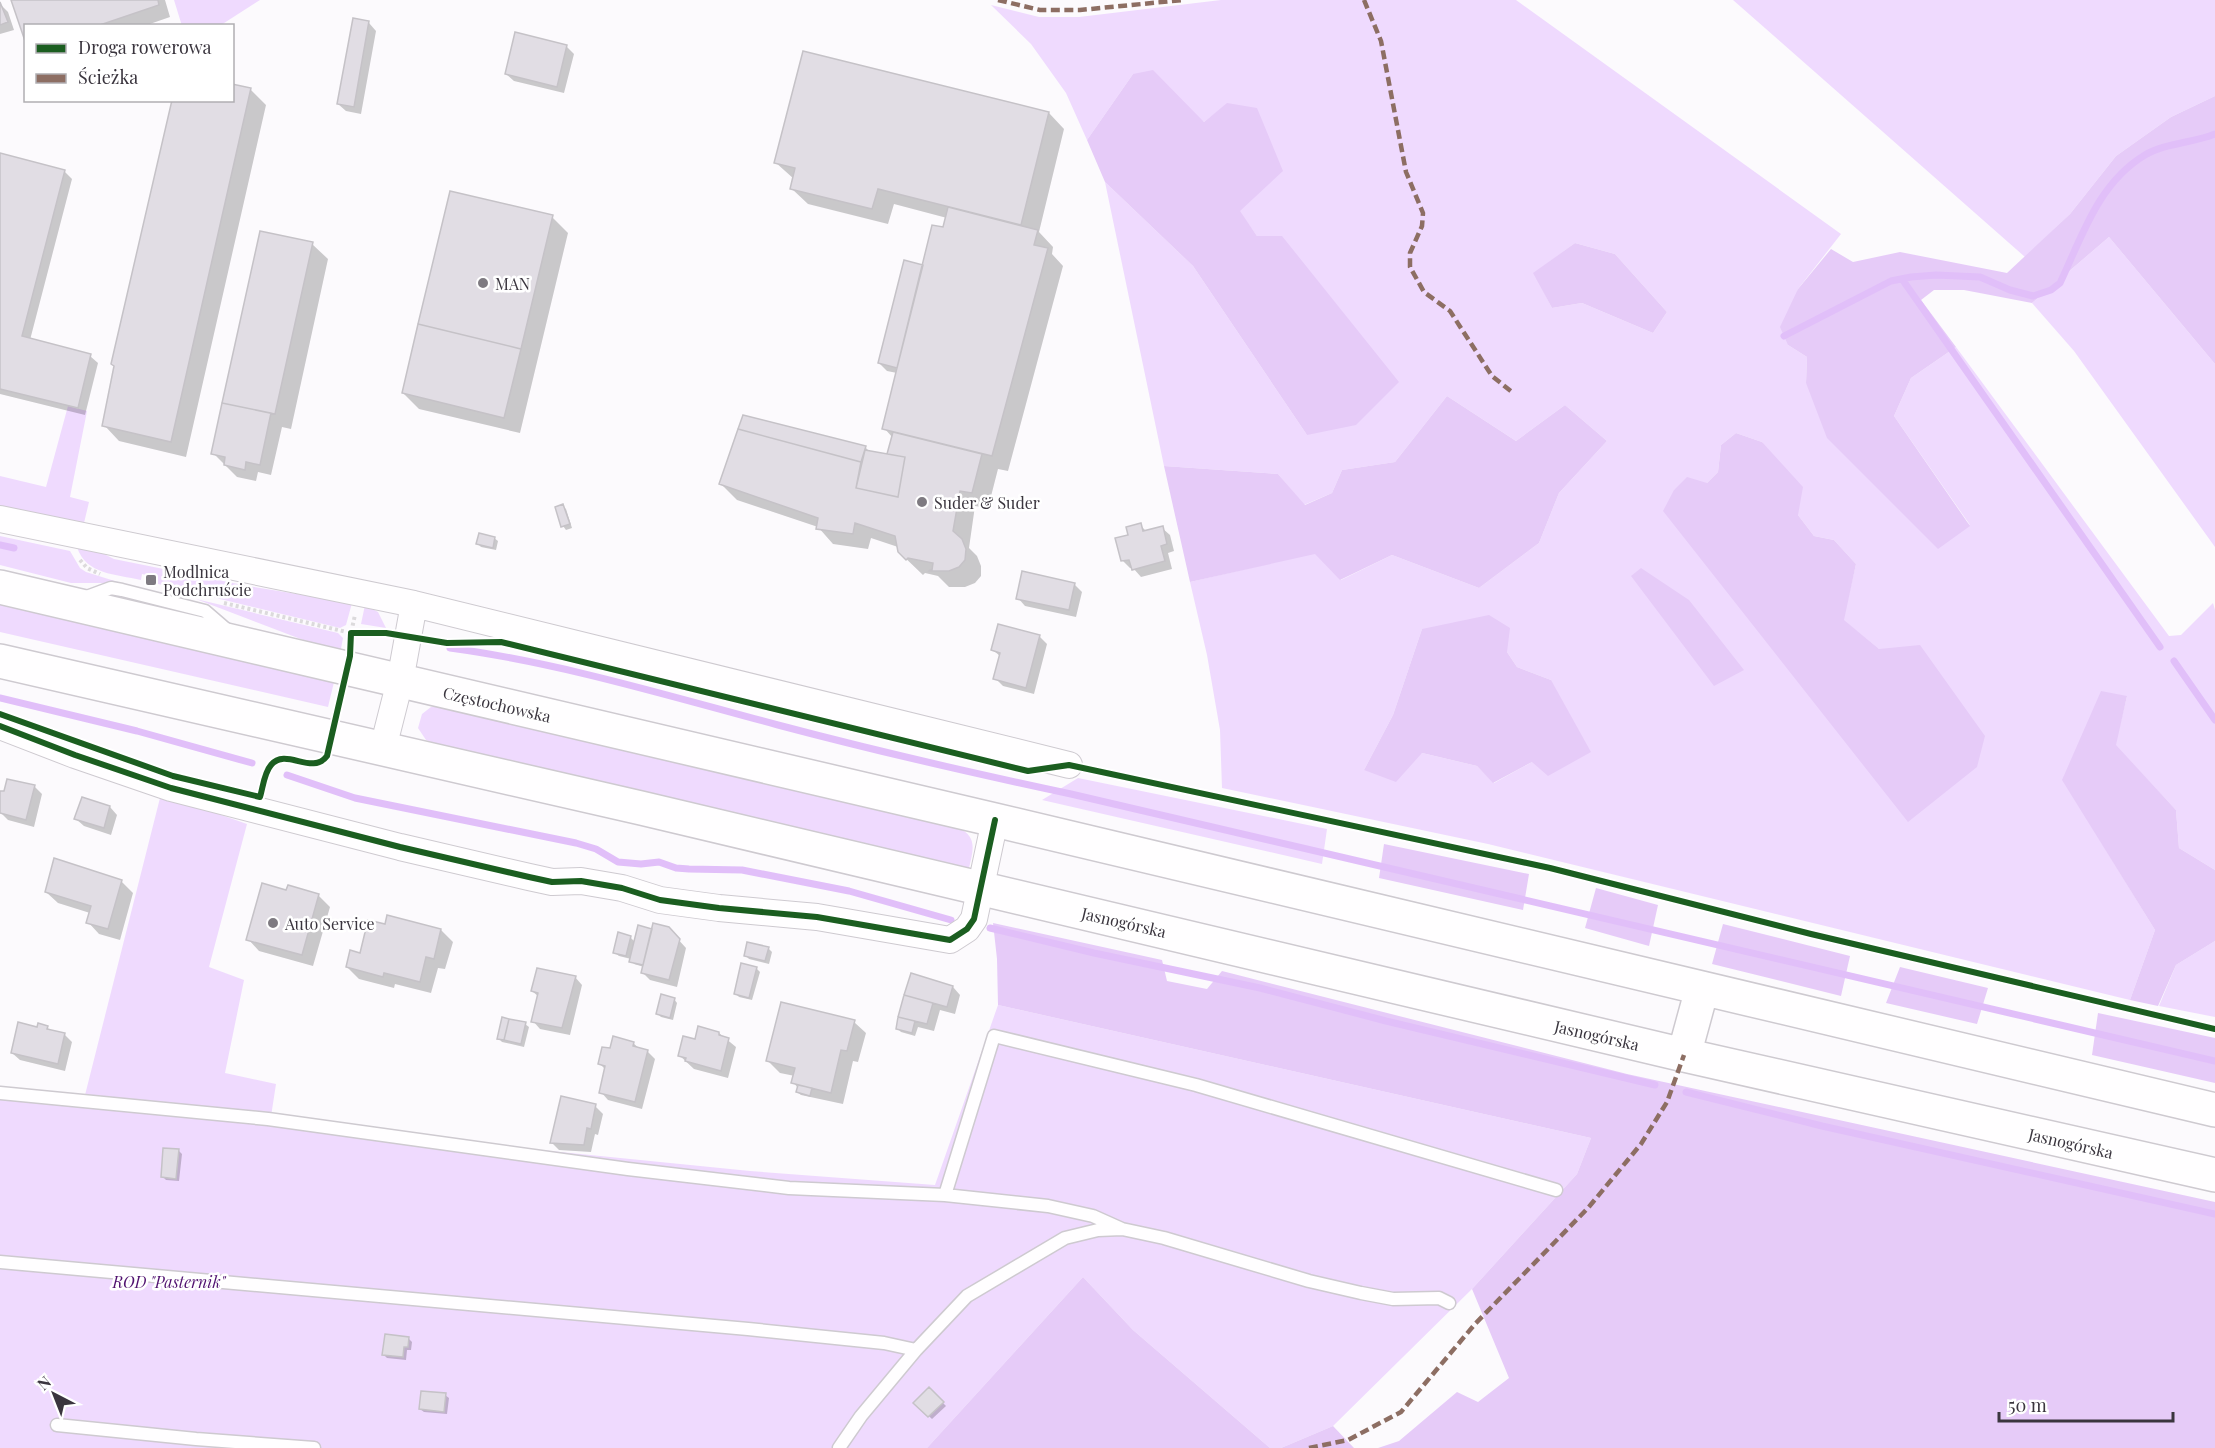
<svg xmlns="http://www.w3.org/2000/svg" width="2215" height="1448" viewBox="0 0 2215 1448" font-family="'Playfair Display',serif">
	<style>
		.green { fill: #efdafe; fill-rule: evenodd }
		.forest { fill: #e6cbf8 }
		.shadow { fill: #0003 }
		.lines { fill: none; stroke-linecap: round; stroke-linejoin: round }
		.stream { stroke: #e1bff9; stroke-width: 7 }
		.building { fill: #e1dde4; stroke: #c5c2c7; stroke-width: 1.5 }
		.lane-casing { stroke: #cecad0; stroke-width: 15 }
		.street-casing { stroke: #cecad0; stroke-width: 28 }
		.primary-casing { stroke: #cecad0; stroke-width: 36 }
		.path { stroke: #dcdadc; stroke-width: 4; stroke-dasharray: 3 3; stroke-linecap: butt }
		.lane { stroke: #fffeff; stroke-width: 12 }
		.street { stroke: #fffeff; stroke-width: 26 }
		.primary { stroke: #fffeff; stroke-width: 33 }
		.quiet { stroke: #8d6e63; stroke-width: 4.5; stroke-dasharray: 9 4.5; stroke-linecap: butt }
		.cycleway-casing { stroke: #fff; stroke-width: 10 }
		.cycleway { stroke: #1b5e20; stroke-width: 6 }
		.poi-dot { fill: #7e7a81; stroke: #fff; stroke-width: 2 }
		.labels { text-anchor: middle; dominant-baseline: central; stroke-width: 5; stroke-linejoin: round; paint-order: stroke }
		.poi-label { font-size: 16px; fill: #3a353e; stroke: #fff; text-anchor: start }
		.street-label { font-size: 16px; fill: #3a353e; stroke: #fff }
		.park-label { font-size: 16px; font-style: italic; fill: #511270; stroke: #fff }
	</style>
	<rect width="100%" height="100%" fill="#fcfafd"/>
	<path class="green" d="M174,0h86l-39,25 -39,1z
		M1221,0h295l325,234 -43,55 -10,56 19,12 -1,26 164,142 -76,-109 17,-38 45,-31 213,289 12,-1 32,-32 2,7v260l-36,-22 -3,-38 -61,-65 12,-49 -64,84 92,150 -25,70 -642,-156 -266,-56 -2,-58 -13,-75 -17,-73 125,-29 26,27 51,-25 87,33 60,-45 20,-50 48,-52 -42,-36 -49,36 -69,-45 -52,66 -53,8 -10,23 -28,12 -26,-31 -114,-8 -59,-284 88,84 114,169 -50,-199 -18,-25 -12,-107 -23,18 -71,-48 -46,66 -21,-47 -35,-49 -40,-39 48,12h40zM1575,243l40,11 52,58 -14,21 -71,-30 -30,5 -18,-35zM1736,433l26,9 36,73 16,21 20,4 22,24 -13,56 36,29 -205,-159 33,-7 11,-11 3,-27zM1422,629l85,23 10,15 34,13 -19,82 -38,21 -17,-17 -55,-13 -58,17 29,-55z
		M1733,0h482v96l-44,21 -55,39 -46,58 -45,43z
		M2109,237l106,127v183l-141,-196 -42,-48z
		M68,406l19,5 -17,86 19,5 -5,21 -84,-17v-30l46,11z
		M0,536l70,15 10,17 6,4 35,11h-50l-71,-18z
		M77,547l25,6 12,6 134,27 104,17 -6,22 -6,3 -186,-45v-6l-12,-3 -1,6c-25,-6 -55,-5 -64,-33z
		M196,599l142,34 5,5 -3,16z
		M0,604l334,78 -6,25 -328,-75z
		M365,605l13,7 8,16 -25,-4z
		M431,707h10l517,121c20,8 15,23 11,40l-535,-125 -8,-3 -8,-12 4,-14z
		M1078,778l249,51 -5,35 -280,-64z
		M161,794l86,30 -38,143 35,13 -19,93 51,11 -6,39 480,48 185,14 63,-180 593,133 -14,36 -105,115 -139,137 -52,22h-11l-137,-118 -50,-53 -156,171h-927v-353l83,8z
		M2215,941v76l-56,-11 17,-41z"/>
	<path class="forest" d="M1153,70l51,52 23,-19 30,5 26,63 -43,40 17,25h25l117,146 -43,43 -49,10 -114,-169 -88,-84 -18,-42 46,-66z
		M2215,96v268l-106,-127 -77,66 -68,-13h-30l-13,10 35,47 -45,31 -17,38 76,110 -32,23 -111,-111 -21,-55 1,-26 -19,-12 -8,-18 18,-38 33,-40 22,13 47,-10 107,21 63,-59 46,-58 55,-39z
		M1575,243l40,11 52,58 -14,21 -71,-30 -30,5 -19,-35z
		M1447,396l69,45 49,-36 42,36 -48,52 -20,50 -60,45 -87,-33 -52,25 -25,-26 -125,28 -26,-116 114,8 27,31 27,-12 10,-23 53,-8z
		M1736,433l26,9 41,45 -5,28 16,21 20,4 22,24 -12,56 35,29 41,-4 65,91 -8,31 -69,55 -245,-311 11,-21 13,-13 20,6 11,-11 3,-27z
		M1641,568l48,32 55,70 -30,16 -83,-110z
		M1489,615l21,13 -3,24 10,15 34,13 40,72 -43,24 -16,-14 -39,21 -16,-17 -55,-13 -26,29 -32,-12 29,-55 29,-86z
		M2101,691l26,5 -11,49 60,65 3,38 36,22v71l-39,24 -18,41 -28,-6 25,-70 -93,-150z
		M1384,844l145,30 -6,36 -144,-32z
		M1596,888l62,17 -9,41 -64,-18z
		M993,923l169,37 5,21 40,8 15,-18 405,103 588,128v246h-837l21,-7 58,-49 21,10 31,-24 -37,-89 105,-115 14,-36 -593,-133 -1,-46z
		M1723,924l127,32 -9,40 -129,-32z
		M1900,967l88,21 -11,36 -91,-21z
		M2098,1013l117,25v45l-123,-28z
		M1083,1277l50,53 137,118h-343z
		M1333,1426l21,22h-73z"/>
	<path class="shadow" d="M13,0h152l5,17 -26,9h-118z
		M0,4l8,8 6,18 -14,4z
		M369,23l7,8 -15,83 -15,-3 -8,-7z
		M566,46l8,8 -10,39 -50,-12 -8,-7z
		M250,89l16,16 -80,352 -67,-16 -15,-16 128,-325z
		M1049,113l15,16 -25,103 14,15 -1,7 11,12 -55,205 -10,-2 -10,39 -13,-2 -6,42 8,8 4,10v10l-6,7 -10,4h-16l-11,-11 -13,-3 -2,2 -24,-23 -1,-5 -27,-9 -3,11 -35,-5 -15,-17 -81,-27 -16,-16 144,-37 6,6 17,3 5,-18 -9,-10 13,-55 -10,-2 -8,-8 45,-97 20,-37 3,-11 -53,-14 -6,20 -80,-20 -16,-15 2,-10 -19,-17z
		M0,155l64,16 8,8 -42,161 60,16 8,7 -13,52 -85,-21z
		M552,217l16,16 -48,200 -101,-24 -16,-16z
		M312,244l16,15 -37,170 -9,-2 -11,48 -13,-3 -2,9 -19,-4 -24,-24z
		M562,506l4,3 6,19 -6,2 -3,-4z
		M1140,525l7,7 15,-4 8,7 4,16 -6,2 4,16 -31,8 -8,-9h-3l-7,-7 7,-25z
		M494,538l4,3 -2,9 -15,-3 -4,-4z
		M1074,584l8,8 -6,25 -51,-11 -7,-8z
		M1039,636l8,8 -13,50 -31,-8 -8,-8 6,-21 -8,-7z
		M8,780l27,7 7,7 -8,33 -26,-7 -8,-8v-20l5,1z
		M110,807l7,8 -6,20 -27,-9 -8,-7z
		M121,881l12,12 -13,47 -21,-6 -11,-12 2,-9 -32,-10 -12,-11z
		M287,892l31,3 12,12 -17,59 -54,-15 -11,-12z
		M386,926l55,4 12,12 -8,27 -7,-1 -7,25 -36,-9 -1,4 -35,-9 -12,-12z
		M630,937l5,5 41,-5 10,11 -9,39 -27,-7 -8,-8 2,-5 -10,-3 -3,-5 -12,-3 -4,-3z
		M768,948l4,4 -3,12 -20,-5 -4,-4z
		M756,968l4,4 -8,28 -13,-3 -4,-4z
		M912,975l41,12 7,8 -5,19 -15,-4 -6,21 -16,-4 -3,9 -14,-4 -3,-3z
		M575,977l7,8 -12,50 -30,-6 -7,-8 6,-24 -7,-6z
		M674,999l3,4 -4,17 -12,-3 -3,-3z
		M854,1022l12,11 -8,29 -5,-1 -10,43 -42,-9 -4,-3 1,-4 -5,-6 2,-6 -15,-3 -12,-12z
		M525,1024l4,3 -5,20 -22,-5 -4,-4z
		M47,1027l4,5 14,3 7,7 -7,29 -45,-11 -8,-7 26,-24z
		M719,1033l17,14 -8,31 -34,-9 -15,-14 17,-14z
		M633,1043l7,6 7,2 8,8 -13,50 -34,-9 -7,-8 5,-22 -7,-7 12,-13z
		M595,1106l8,8 -5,21 -3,-1 -4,18 -32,-2 -8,-8z
		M179,1151l3,3 -3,27 -13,-1 -4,-4z
		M408,1338l4,4 -1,8h-4l-1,10 -19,-2 -3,-3z
		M929,1389l17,17 -14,13 -17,-16z
		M445,1395l4,3 -2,16 -23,-2 -4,-3z"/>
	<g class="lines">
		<path class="stream" d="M1902,279l258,368
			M1784,336l107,-55 20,-4 25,-2 44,2 30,13 23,6 18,-6 9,-7c22,-46 38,-100 85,-128 20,-12 48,-12 70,-21
			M0,545l14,3
			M450,648c111,15 219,48 328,77 98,26 194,48 293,69l1144,267
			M2174,661l41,59
			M0,698l137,33 115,32
			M287,775l68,23 221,45 20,6 22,13 23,2 18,-2 17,6 13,1 53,1 107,21 102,29
			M990,928l104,25 166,35 126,33 269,64
			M1686,1092l136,34 393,88"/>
	</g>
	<path class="building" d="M11,0h147l1,5 -62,21h-71v18z
		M0,2l8,20 -8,3z
		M353,18l16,3 -15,86 -17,-3z
		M515,32l52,13 -10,42 -52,-13z
		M803,51l246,61 -28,113 -143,-36 -6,20 -82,-20 5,-21 -21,-5z
		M232,84l19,4 -80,354 -69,-16 12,-60 -3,-2 61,-264h60z
		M0,153l65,17 -43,166 69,18 -13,54 -78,-19z
		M450,191l103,24 -32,134 -103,-25z
		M948,207l90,23 -4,15 14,3 -56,208 -110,-27 50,-204 11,2z
		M260,231l53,11 -38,172 -53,-11z
		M904,260l19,5 -26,103 -19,-5z
		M418,324l103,25 -17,69 -102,-25z
		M222,403l49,10 -11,52 -14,-3 -1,8 -21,-5 1,-8 -14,-3z
		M743,415l123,31 -5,16 -123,-33z
		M738,429l123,33 -5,26 42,9 7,-40 -18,-3 6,-22 89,22 -10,39 -12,-2 -7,40 9,8 4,10 -1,11 -6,7 -10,4h-20l1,-1h2l1,-7 -25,-5 -2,2 -8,-8 -3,-16 -40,-13 -2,11 -37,-5 2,-11 -99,-34z
		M865,450l40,7 -7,40 -42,-9z
		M563,504l7,20 -9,3 -6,-20z
		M1141,523l2,8 20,-5 4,18 -6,2 4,15 -33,9 -3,-10 -8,1 -6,-23 13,-3 -2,-8z
		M479,533l16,4 -2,11 -17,-4z
		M1022,571l53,12 -6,27 -53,-11z
		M998,624l42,11 -14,53 -33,-9 7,-26 -9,-3z
		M7,779l28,6 -9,35 -26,-7v-22h4z
		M82,797l28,9 -6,22 -30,-9z
		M54,858l68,22 -14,49 -22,-6 5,-17 -46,-14z
		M262,883l24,7 2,-5 31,9 -17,61 -56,-15z
		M387,915l54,14 -7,30 -8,-2 -6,25 -36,-9 -1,4 -37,-10 4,-17 10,3 8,-33 17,4z
		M653,923l16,4 11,12 -11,41 -28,-7z
		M638,925l14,4 -9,36 -14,-3z
		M618,932l13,4 -5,20 -13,-3z
		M747,942l22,5 -4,14 -21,-5z
		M741,963l16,4 -8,31 -15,-4z
		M537,968l39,8 -14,52 -31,-6 7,-29 -7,-2z
		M911,973l42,13 -6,21 -43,-12z
		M661,994l14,4 -5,20 -14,-4z
		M904,995l29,8 -6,21 -29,-7z
		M781,1002l74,18 -8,31 -6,-1 -10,43 -40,-10 4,-15 -29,-7z
		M502,1017l7,2 -5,21 -7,-1z
		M898,1017l17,4 -3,12 -16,-4z
		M509,1019l17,3 -5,22 -17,-4z
		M18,1022l19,5 1,-4 10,3 -1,3 18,4 -7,31 -47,-11z
		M698,1026l21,6v3l10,3 -8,33 -36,-10 1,-3 -8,-2 5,-20 12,3z
		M613,1036l21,6 -1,4 15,4 -13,52 -36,-9 6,-27 -7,-2 4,-17 8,1z
		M798,1085l14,3 -2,8 -14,-4z
		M561,1096l35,8 -5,25 -4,-1 -3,17 -34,-2z
		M163,1148l16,1 -3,30 -15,-2z
		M385,1334l24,3 -1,10h-4l-1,10 -21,-2z
		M929,1387l15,15 -16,15 -15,-14z
		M421,1391l25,2 -2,19 -25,-3z"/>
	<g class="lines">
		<g class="lane-casing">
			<path id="lane" d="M84,598l27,-10 11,2 83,21 22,19
				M0,1093l268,26 360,50 161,19 156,7
				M1122,1229l-29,-13 -45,-10 -103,-11 49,-159 202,49 360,105
				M0,1262l748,67 136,14 32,7
				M57,1425l139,14 118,9
				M839,1448l22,-32 55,-66 51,-54 98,-58 33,-8 24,-1 42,9 145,43 52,12 32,6 46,-1 10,5"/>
		</g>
		<g class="street-casing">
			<path id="street" d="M0,519l414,85 655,161
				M0,726l75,29 96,33 229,59 129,30 23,5 29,-1 41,7 38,12 59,8 98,9 133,23 17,-11 7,-10 21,-99
				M383,748l17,-67 14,-77"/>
		</g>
		<g class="primary-casing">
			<path id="primary" d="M0,587l995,233 1220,290
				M0,661l641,147 1043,247 531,120
				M1684,1055l18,-66"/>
		</g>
		<path class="path" d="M80,560l7,8 13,6
			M224,603l127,30 4,-18"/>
		<use href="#lane" class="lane"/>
		<use href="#street" class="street"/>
		<use href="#primary" class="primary"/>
		<path class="quiet" d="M998,0l42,10h40l103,-10
			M1364,0l17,41 25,131 17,41 -1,13 -12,27v14l14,25 26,19 42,65 20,16
			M1309,1448l39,-8 53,-28 74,-88 113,-116 53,-64 26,-42 17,-47"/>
		<g class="cycleway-casing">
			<path id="cycleway" d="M0,714l173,62 87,21c3,-10 4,-24 11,-32 15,-18 41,11 56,-9l23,-100 1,-23h35l61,10 54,-1 527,129 41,-6 481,103 261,66 404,95
				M0,726l75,29 96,33 229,59 129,30 23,5 29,-1 41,7 38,12 59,8 98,9 133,23 17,-11 7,-10 21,-99"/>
		</g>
		<use href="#cycleway" class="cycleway"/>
	</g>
	<g class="poi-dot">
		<circle cx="483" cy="283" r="6"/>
		<circle cx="922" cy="502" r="6"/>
		<rect x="145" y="574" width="12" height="12" rx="3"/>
		<circle cx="273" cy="923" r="6"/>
	</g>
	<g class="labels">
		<g class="poi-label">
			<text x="495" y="283">MAN</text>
			<text x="934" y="502">Suder &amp; Suder</text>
			<text x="163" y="571">Modlnica<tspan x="163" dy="18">Podchruście</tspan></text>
			<text x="285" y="923">Auto Service</text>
		</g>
		<g class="street-label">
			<text transform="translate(497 704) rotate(13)">Częstochowska</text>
			<text transform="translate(1124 922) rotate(13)">Jasnogórska</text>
			<text transform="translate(1597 1035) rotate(13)">Jasnogórska</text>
			<text transform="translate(2071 1143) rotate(13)">Jasnogórska</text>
		</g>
		<g class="park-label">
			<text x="169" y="1281">ROD "Pasternik"</text>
		</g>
	</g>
	<rect x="24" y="24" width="210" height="78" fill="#ffffff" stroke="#b0aeb2" stroke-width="1.5"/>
	<rect x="36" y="44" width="30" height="9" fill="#1b5e20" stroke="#b0aeb2" stroke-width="1.5"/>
	<text x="78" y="54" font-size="18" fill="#3a353e">Droga rowerowa</text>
	<rect x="36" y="74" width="30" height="9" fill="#8d6e63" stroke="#b0aeb2" stroke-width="1.5"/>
	<text x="78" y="84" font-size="18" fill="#3a353e">Ścieżka</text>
	<g transform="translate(54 1394) rotate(318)" stroke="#ffffff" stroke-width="4.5" paint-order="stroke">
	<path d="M0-4.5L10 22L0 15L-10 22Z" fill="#3a353e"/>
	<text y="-9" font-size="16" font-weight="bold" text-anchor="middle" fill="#3a353e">N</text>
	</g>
	<path d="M1999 1412v9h174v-9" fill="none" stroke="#3a353e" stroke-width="3"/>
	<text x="2008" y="1412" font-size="18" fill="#3a353e" stroke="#ffffff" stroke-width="4.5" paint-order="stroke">50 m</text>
</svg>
